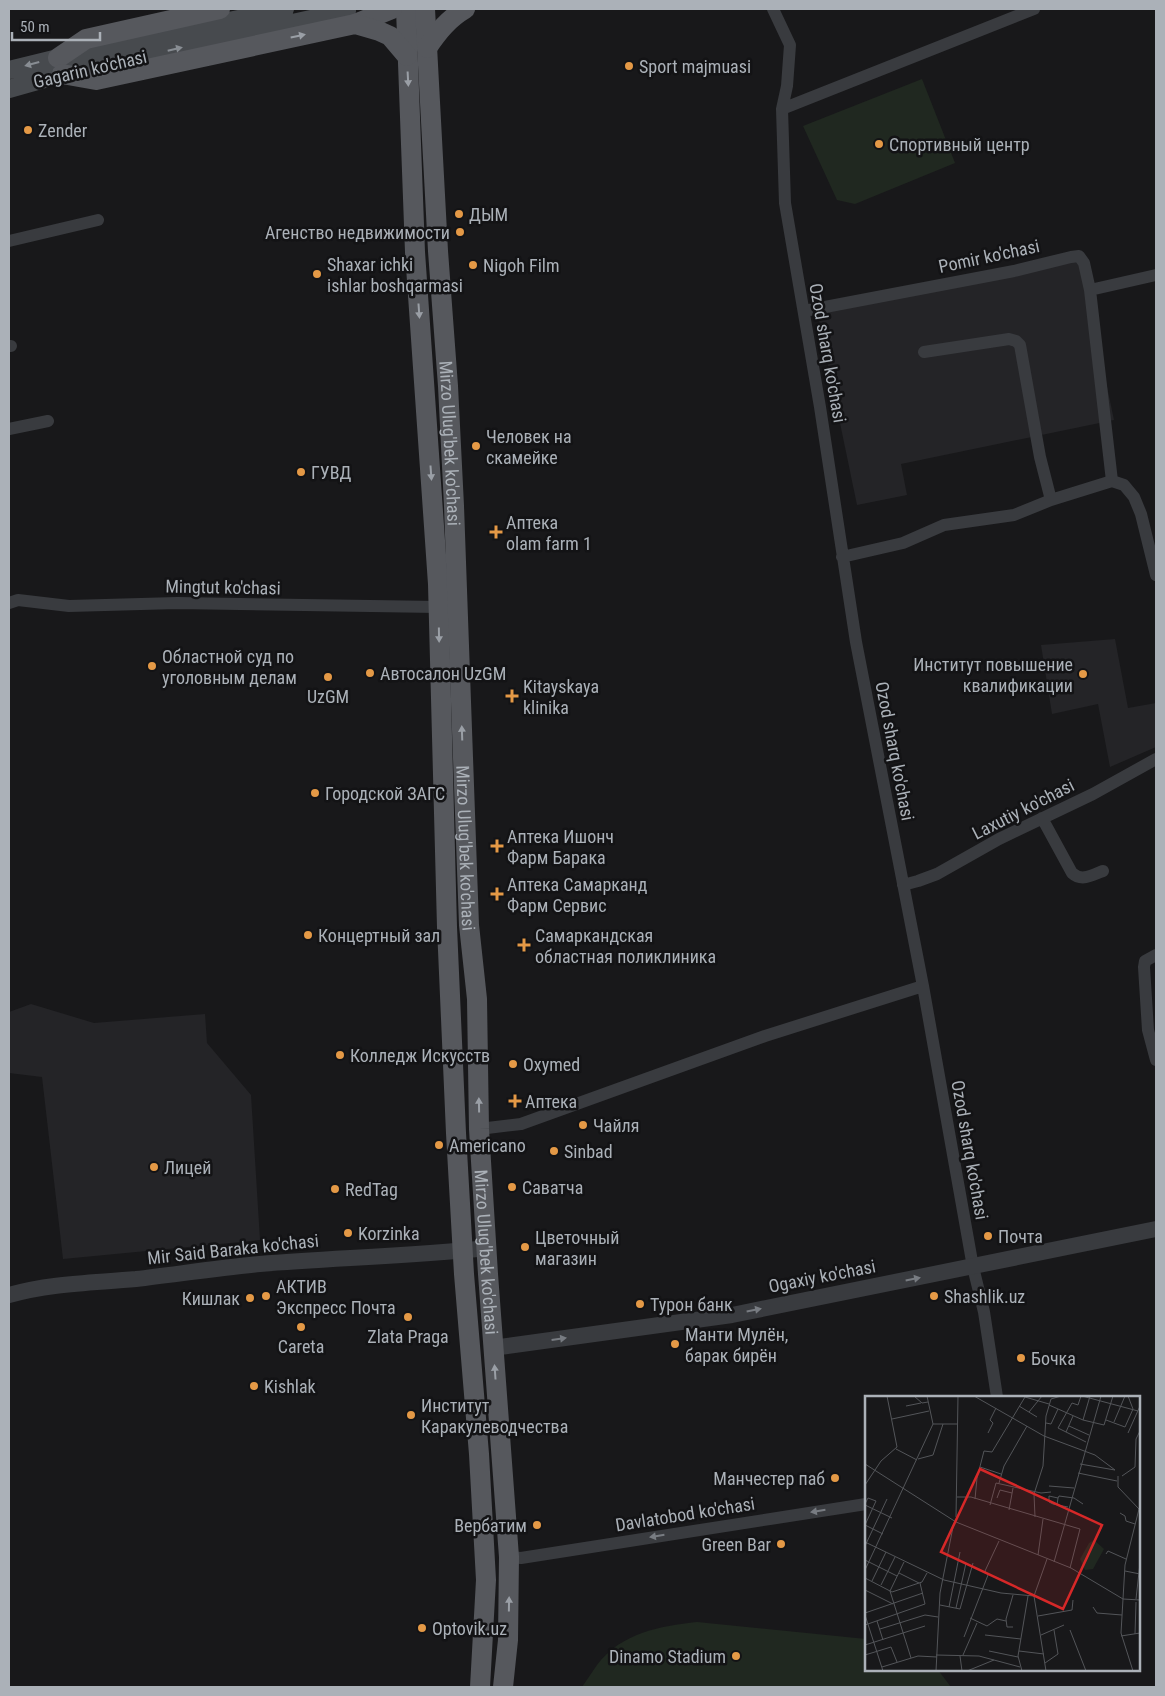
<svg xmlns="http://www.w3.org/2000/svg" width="1165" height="1696" viewBox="0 0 1165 1696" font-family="'Roboto Condensed',sans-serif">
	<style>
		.built { fill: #242427 }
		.pitch { fill: #202820 }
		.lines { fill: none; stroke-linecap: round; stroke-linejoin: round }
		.minor { stroke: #393b3f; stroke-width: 12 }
		.tertiary { stroke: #393b3f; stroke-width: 16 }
		.secondary { stroke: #474a4e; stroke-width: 18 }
		.primary { stroke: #56585d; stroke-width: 20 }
		.oneway { fill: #9a9fa6 }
		.oneway2 { fill: #888d93 }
		.oneway3 { fill: #787c82 }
		.poi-dot { fill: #e49946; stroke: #131315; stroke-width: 2 }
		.labels { text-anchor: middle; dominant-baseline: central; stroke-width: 5; stroke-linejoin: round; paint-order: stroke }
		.poi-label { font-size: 18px; fill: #abb1b8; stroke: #131315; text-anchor: start }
		.street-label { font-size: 18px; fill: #abb1b8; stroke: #131315 }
		.inset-road { fill: none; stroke: #535559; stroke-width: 1 }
		.view { fill: #d62828; fill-opacity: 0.15; stroke: #d62828; stroke-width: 2.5 }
		.inset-edge { fill: none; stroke: #abb1b8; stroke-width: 2.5 }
	</style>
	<rect width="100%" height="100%" fill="#18181a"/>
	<path class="built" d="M1080,258l34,162 -213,44 6,31 -50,10 -40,-193z
		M1115,639l13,69 28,-5v44l-46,20 -12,-63 -46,10 -11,-69z
		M31,1004l63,19 111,-9 2,29 44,52 9,145 -197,19 -21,-182 -33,-4v-61z"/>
	<path class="pitch" d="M922,79l33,84 -100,41 -18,-4 -34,-74z
		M697,1622l169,17v31h72l13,17h-369c5,-7 10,-15 15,-22 24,-32 63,-39 100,-43z"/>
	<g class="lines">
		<path class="minor" d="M773,9l17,36 -3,41 -5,23 3,94 35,204 36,235 67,344 50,281 11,45 13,85
			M782,109l252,-100
			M9,241l89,-21
			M1090,290l66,-15
			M804,311l210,-40 57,-14 8,-1 5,7 6,27 22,191
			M9,346h2
			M924,352l85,-13 7,2 4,4 20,112 11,43
			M9,429l39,-8
			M842,557l61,-14 41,-18 70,-10 37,-15 61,-19 12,4 10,12 7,17 15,61
			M9,603l9,-3 51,6 108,-3 261,4
			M1042,818l30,55c10,9 20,2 31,-2
			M903,885l15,-4 19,-7 62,-35 94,-45 63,-35
			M1156,955l-11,6 -1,6 4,63 8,30
			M479,1129l42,-5 244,-88 158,-50
			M509,1557l12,1 345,-54"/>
		<path class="tertiary" d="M9,1295c42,-12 84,-12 127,-16 42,-5 83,-11 124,-15 76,-6 152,-8 227,-16
			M493,1348l239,-33 424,-86"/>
		<path class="secondary" d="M9,70l49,-12 227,-49
			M9,89l53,-15 285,-63"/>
		<g class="primary">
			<path d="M406,9l9,243 23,332 9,343 9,206 8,141 15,180 7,126 -6,107"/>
			<path id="s1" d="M425,9l13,242 10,135 6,120 15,419 8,74 2,130 9,145 21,283 -1,83 -5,47"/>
			<path d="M355,24l37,-15"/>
			<path d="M427,48c11,-16 21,-29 38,-39"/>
			<path d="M58,58l28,-19 134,-30"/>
			<path d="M62,74l34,6 259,-56 24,7 11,5 17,20"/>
		</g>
	</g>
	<defs><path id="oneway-solid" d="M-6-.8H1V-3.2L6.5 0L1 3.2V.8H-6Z" transform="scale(1.25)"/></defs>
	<g class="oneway">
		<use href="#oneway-solid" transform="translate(298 36) rotate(-12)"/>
		<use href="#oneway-solid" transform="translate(408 79) rotate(87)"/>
		<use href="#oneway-solid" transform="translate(419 311) rotate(86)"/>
		<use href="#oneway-solid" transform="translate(431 473) rotate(86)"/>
		<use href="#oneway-solid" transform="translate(439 635) rotate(89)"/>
		<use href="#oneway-solid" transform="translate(462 733) rotate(-92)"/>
		<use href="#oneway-solid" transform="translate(479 1105) rotate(-91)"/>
		<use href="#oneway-solid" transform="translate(495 1372) rotate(-94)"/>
		<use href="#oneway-solid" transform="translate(509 1604) rotate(-89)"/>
	</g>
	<g class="oneway2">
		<use href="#oneway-solid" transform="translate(175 49) rotate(-13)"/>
		<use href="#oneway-solid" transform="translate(32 64) rotate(165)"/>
	</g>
	<g class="oneway3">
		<use href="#oneway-solid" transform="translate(913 1279) rotate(-11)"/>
		<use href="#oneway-solid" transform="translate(754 1310) rotate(-11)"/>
		<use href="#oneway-solid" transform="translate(559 1339) rotate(-8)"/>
		<use href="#oneway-solid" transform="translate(818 1511) rotate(171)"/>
		<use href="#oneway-solid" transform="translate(657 1536) rotate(171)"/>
	</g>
	<g class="poi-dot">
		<circle cx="629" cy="66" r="5"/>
		<circle cx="28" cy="130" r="5"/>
		<circle cx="879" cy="144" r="5"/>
		<circle cx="459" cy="214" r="5"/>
		<circle cx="460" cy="232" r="5"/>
		<circle cx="473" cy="265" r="5"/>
		<circle cx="317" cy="274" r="5"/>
		<circle cx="476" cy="446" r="5"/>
		<circle cx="301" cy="472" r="5"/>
		<path d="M493.5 524.5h5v5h5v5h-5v5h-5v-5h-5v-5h5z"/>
		<circle cx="152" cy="666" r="5"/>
		<circle cx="370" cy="673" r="5"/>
		<circle cx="1083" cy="674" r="5"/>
		<circle cx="328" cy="677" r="5"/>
		<path d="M509.5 688.5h5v5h5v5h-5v5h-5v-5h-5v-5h5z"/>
		<circle cx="315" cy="793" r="5"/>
		<path d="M494.5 838.5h5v5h5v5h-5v5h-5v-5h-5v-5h5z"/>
		<path d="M494.5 886.5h5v5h5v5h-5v5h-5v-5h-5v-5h5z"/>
		<circle cx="308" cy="935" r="5"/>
		<path d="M521.5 937.5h5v5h5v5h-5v5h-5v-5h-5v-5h5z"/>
		<circle cx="340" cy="1055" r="5"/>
		<circle cx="513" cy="1064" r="5"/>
		<path d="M512.5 1093.5h5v5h5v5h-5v5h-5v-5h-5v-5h5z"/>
		<circle cx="583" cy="1125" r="5"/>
		<circle cx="439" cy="1145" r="5"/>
		<circle cx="554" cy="1151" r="5"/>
		<circle cx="154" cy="1167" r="5"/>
		<circle cx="512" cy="1187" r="5"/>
		<circle cx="335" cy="1189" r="5"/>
		<circle cx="348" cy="1233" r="5"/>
		<circle cx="988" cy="1236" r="5"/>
		<circle cx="525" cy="1247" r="5"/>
		<circle cx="266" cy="1296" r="5"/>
		<circle cx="934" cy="1296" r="5"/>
		<circle cx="250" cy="1298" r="5"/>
		<circle cx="640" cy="1304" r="5"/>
		<circle cx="408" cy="1317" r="5"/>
		<circle cx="301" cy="1327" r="5"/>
		<circle cx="675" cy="1344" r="5"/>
		<circle cx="1021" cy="1358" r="5"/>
		<circle cx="254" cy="1386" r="5"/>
		<circle cx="411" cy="1415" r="5"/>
		<circle cx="835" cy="1478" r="5"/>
		<circle cx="537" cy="1525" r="5"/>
		<circle cx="781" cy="1544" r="5"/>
		<circle cx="422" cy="1628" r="5"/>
		<circle cx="736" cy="1656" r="5"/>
	</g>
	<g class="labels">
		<g class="poi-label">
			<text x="639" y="66">Sport majmuasi</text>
			<text x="38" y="130">Zender</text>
			<text x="889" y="144">Спортивный центр</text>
			<text x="469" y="214">ДЫМ</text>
			<text x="450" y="232" text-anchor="end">Агенство недвижимости</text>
			<text x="327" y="264">Shaxar ichki<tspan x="327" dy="21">ishlar boshqarmasi</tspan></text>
			<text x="483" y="265">Nigoh Film</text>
			<text x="486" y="436">Человек на<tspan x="486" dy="21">скамейке</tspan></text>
			<text x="311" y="472">ГУВД</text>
			<text x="506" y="522">Аптека<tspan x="506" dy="21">olam farm 1</tspan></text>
			<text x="162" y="656">Областной суд по<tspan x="162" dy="21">уголовным делам</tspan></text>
			<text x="1073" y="664" text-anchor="end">Институт повышение<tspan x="1073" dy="21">квалификации</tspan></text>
			<text x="380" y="673">Автосалон UzGM</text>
			<text x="523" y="686">Kitayskaya<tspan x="523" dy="21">klinika</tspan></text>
			<text x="328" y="696" text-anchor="middle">UzGM</text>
			<text x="325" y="793">Городской ЗАГС</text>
			<text x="507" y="836">Аптека Ишонч<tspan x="507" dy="21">Фарм Барака</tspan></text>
			<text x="507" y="884">Аптека Самарканд<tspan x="507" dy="21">Фарм Сервис</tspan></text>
			<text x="318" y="935">Концертный зал</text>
			<text x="535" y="935">Самаркандская<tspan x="535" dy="21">областная поликлиника</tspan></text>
			<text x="350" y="1055">Колледж Искусств</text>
			<text x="523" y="1064">Oxymed</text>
			<text x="525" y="1101">Аптека</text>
			<text x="593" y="1125">Чайля</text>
			<text x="449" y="1145">Americano</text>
			<text x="564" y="1151">Sinbad</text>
			<text x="164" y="1167">Лицей</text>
			<text x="522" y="1187">Саватча</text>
			<text x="345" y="1189">RedTag</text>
			<text x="358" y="1233">Korzinka</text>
			<text x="998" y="1236">Почта</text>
			<text x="535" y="1237">Цветочный<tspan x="535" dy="21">магазин</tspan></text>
			<text x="276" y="1286">АКТИВ<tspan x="276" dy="21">Экспресс Почта</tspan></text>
			<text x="944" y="1296">Shashlik.uz</text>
			<text x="240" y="1298" text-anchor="end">Кишлак</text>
			<text x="650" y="1304">Турон банк</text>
			<text x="685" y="1334">Манти Мулён,<tspan x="685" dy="21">барак бирён</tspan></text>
			<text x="408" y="1336" text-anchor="middle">Zlata Praga</text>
			<text x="301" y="1346" text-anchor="middle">Careta</text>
			<text x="1031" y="1358">Бочка</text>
			<text x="264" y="1386">Kishlak</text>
			<text x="421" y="1405">Институт<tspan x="421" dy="21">Каракулеводчества</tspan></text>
			<text x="825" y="1478" text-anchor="end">Манчестер паб</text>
			<text x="527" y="1525" text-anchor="end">Вербатим</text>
			<text x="771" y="1544" text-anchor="end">Green Bar</text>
			<text x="432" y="1628">Optovik.uz</text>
			<text x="726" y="1656" text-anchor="end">Dinamo Stadium</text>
		</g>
		<g class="street-label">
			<text transform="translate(90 69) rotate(-13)">Gagarin ko'chasi</text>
			<text transform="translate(989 256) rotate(-12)">Pomir ko'chasi</text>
			<text transform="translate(828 353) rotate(80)">Ozod sharq ko'chasi</text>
			<text stroke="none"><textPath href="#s1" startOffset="435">Mirzo Ulug'bek ko'chasi</textPath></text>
			<text transform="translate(223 587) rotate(1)">Mingtut ko'chasi</text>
			<text transform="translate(895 751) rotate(79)">Ozod sharq ko'chasi</text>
			<text transform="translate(1023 809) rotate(-27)">Laxutiy ko'chasi</text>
			<text stroke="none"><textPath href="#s1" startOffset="840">Mirzo Ulug'bek ko'chasi</textPath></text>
			<text transform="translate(970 1150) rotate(80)">Ozod sharq ko'chasi</text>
			<text transform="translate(233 1249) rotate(-6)">Mir Said Baraka ko'chasi</text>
			<text stroke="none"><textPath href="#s1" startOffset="1245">Mirzo Ulug'bek ko'chasi</textPath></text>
			<text transform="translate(822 1276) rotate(-11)">Ogaxiy ko'chasi</text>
			<text transform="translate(685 1514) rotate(-9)">Davlatobod ko'chasi</text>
		</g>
	</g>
	<g transform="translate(865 1396)">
		<rect width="275" height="275" fill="#18181a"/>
		<path d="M229,144l10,9 -11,20 -8,1 -5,-11 9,-16z" fill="#202820"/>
		<path class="inset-road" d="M49,0l8,7 6,-1M62,0l6,28M109,0l70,40 51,19 20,15M216,0l-3,9 -6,-2 -14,25 28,14M217,0l56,15M184,9l34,15 21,5 9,-29M41,10l15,-3M154,10l18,11M164,16l13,-16M27,23l37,-8M218,24l7,-24M241,24l19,7 8,-18 -5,-13M249,26l11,-26M181,27l5,1 7,-15M204,30l20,9M201,36l7,-16M123,37l5,-10 -3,-3 6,-12M263,37l12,-27M31,53l21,11M53,63l15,-4 10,-31M0,68l91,58 115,46 52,31 17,1M215,68l35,6M115,71l21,7M213,77l39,8M253,80v11l21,22 -14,56 -4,68 12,38M257,80l13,-9 1,-28 4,-8M134,87l5,-17 23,-40M0,89l16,-24 16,-14 -10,-51M184,90l25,2M92,101h14l109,32 -10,39M132,102l3,-8 12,3M193,102l1,-2 15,2 9,6M110,103l2,-21 7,-27 8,1 33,-55 24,7M0,108l3,-6 8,3 -11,24M0,109l27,13M125,109l6,-22 45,10 10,-1M192,109l1,-7 -9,-2v6l4,2 15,3M144,114l4,-22M255,117l5,3 1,5 9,3M91,121l2,-121M170,121l-1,-23 9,-28 3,-50 5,-17 10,-3M0,129l18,9M0,146l79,38 57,13 33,3M0,150l22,-47M241,158l2,-3 18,8M173,159l5,-36M0,164l32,16M39,166l-14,29 21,67M189,166l47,-166M0,174l68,-146h25M260,175l15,3M34,177l20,10M0,182l27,14 30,-10 5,-9M7,185l14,-29M16,189l14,-28M0,194l28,14M271,203l4,-36M75,209l20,4 13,-46M84,211l11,-55M228,211l4,6 25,2M91,212l10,-45M0,217l58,-20M0,219l18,56M173,220l34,-6 1,-10M105,222l17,8 10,-7 9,2M12,225l6,19M0,229l60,-21 -5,-21M148,231h-6l-1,-8 7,-24M15,233l45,-14 13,2M205,234l16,41M270,238l1,-32M120,239l36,4M176,239l23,-10M256,240l19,-3M99,241l24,-62 -3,-4 14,-30M0,249l60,-19M124,255l29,6M154,255l25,3M0,259l26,-8 6,15M71,259l43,1 41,11M98,259l14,-32M95,260l2,15M180,267l13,-9 -4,-24M17,271l36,-11 19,1M71,275l4,-78 13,-66M102,275l27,-11M157,275l-4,-15 10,-60M181,275l-12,-75 13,-37"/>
		<path class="view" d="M115,73l122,56 -39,84 -122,-57z"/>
		<rect width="275" height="275" class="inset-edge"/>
	</g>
	<rect width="1165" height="1696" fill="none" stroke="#abb1b8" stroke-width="20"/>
	<path d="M12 32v8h88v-8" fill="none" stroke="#abb1b8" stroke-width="2.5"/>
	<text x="20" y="32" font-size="15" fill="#abb1b8" stroke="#131315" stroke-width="4" paint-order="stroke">50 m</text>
</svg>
